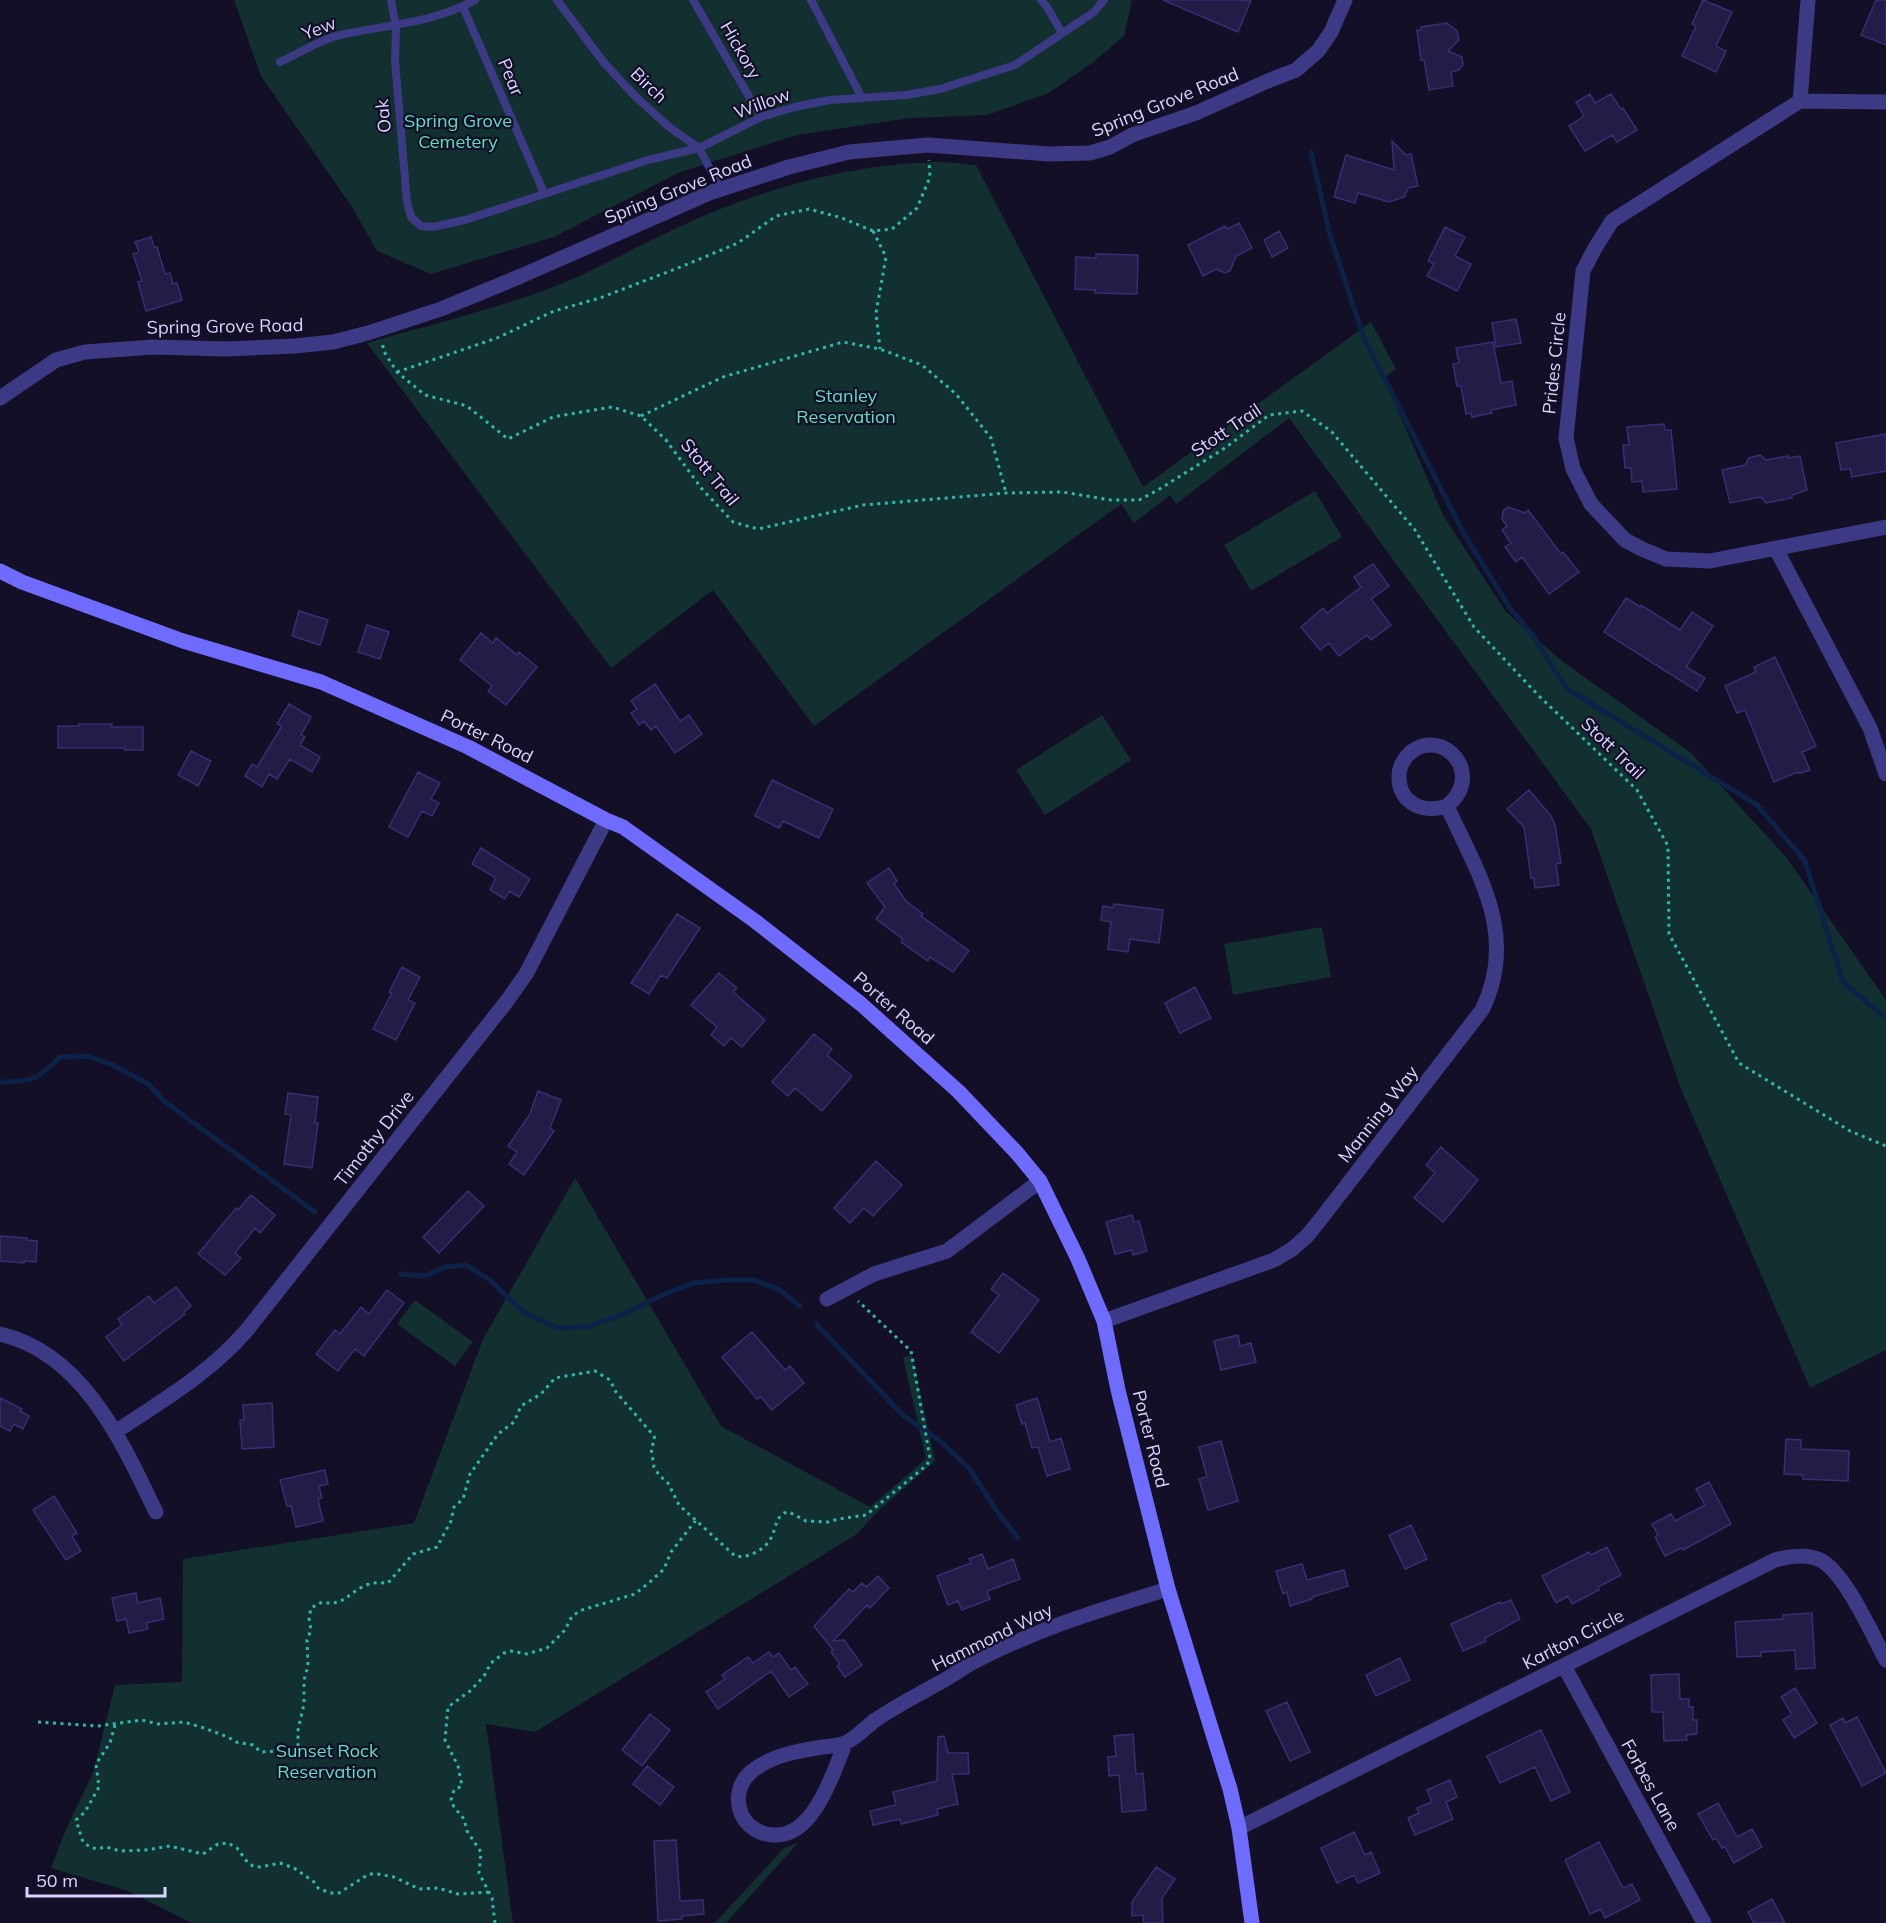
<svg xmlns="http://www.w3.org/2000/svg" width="1886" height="1923" viewBox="0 0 1886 1923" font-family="Mulish,sans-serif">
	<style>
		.green { fill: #12302f }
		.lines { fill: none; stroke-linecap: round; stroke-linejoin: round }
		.stream { stroke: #0c2248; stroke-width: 5 }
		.building { fill: #241b47; stroke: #3b2d73; stroke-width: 1.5 }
		.path { stroke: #2fb8b0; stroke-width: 3; stroke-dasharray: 3 4.5; stroke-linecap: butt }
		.lane { stroke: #3d3a85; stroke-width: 8 }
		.street { stroke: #3d3a85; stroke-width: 15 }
		.secondary { stroke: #6f6bff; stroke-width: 15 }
		.labels { text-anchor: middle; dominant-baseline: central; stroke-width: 4.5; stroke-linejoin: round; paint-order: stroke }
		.street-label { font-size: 18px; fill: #d9d4ff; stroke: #130f26 }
		.park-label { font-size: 18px; fill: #5fe0c0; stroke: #130f26 }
	</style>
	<rect width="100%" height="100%" fill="#130f26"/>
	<path class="green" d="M234,0h898l-8,36 -32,27 -43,30 -62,22 -77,3 -113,17 -119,38 -124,64 -123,37 -54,-23 -25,-44 -91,-131z
		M943,162l33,3 167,322 228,-165 25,47 -12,9 59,137 63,97 57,50 127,90 96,105 100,143v350l-76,38 -129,-299 -90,-260 -302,-411 -113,86 -6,-9 -36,28 -13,-19 -307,222 -101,-136 -102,78 -244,-325c62,-18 126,-33 186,-56 37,-14 71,-34 107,-51 87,-43 185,-73 283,-74z
		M1315,491l27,46 -91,54 -27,-46z
		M1102,715l29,45 -86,55 -29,-45z
		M1322,927l9,50 -98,18 -9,-51z
		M575,1178l146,248 149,81 56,-48 -23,-102 9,-2 23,106 -58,51 -20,22 -322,198 -49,-8 27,199h-321l-64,-32 -77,-23 16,-41 26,-54 22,-88 67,-3 1,-123 231,-36 69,-184z
		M415,1300l58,42 -18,24 -58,-42z
		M798,1843l-72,80h-11l69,-75z"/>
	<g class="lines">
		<path class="stream" d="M1311,152l19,83 34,103 100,196 46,74 24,29 32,51 191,117 48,56 38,121 43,36
			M0,1082c32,0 38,-3 60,-25l27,-1 26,9 35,19 16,17 151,111
			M401,1274l24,2 20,-9 21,-2 25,16 32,31 35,16 28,-1 38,-13 38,-19 31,-12 32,-3h29l26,10 20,16
			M817,1325l85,89 39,28 27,25 33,50 17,21"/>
	</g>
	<path class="building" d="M1163,0h88l-13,32z
		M1703,0l29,12 -16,34 10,5 -10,21 -34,-16 14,-30 -4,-2z
		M1876,0h10v45l-25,-10z
		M1447,23l10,8 2,9 -11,11 14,6 1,8 -4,5 -8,2 2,14 -24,4 -5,-30h-3l-4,-30h4v-3z
		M1590,94l5,9 16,-9 10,15 2,-1 14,22 -20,12 -5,-7 -27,16 -16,-25 15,-10 -8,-14z
		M1392,141l14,14 5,-1 7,32 -10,2 -4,9 -15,5 -31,-9 -3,10 -21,-6 12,-42 48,15z
		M1239,223l13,25 -16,8 -6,15 -5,2 -9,-4 -13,7 -15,-31 37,-19 2,3z
		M1445,227l20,10 -10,19 16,8 -14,27 -30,-15 7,-12 -6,-3z
		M1279,231l9,17 -16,9 -8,-17z
		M151,237l3,10h3l8,27 5,-1 3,11 4,-1 5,17 -36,11 -8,-29 4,-1 -9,-27 6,-2 -4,-10z
		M1096,254l42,1 -1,39 -42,-1v-3l-20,-1 1,-32 20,1z
		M1516,319l5,24 -25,4 -4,-24z
		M1493,342l8,41 11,-2 4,24 -25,5 1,3 -20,4 -1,-4 -5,1 -5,-28h-4l-4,-22 6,-1 -3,-15z
		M1664,424l1,6h6l6,59 -34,3 -1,-11 -10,1 -1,-14h-6l-2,-23h6l-2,-18z
		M1886,434v37l-34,6 -2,-8 -9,1 -5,-27z
		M1760,455l6,5 22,-4v2l12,-2 7,34 -15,5v3l-26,5 -5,-6 -31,6 -8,-33 23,-5 4,-7z
		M1508,507l17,6 3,-3 33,44 2,-2 16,20 -30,22 -27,-37 -6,5 -11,-15 6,-4 -9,-13 5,-4 -5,-7 1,-8z
		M1373,564l16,22 -18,13 20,26 -20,15 -4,-5 -28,21 -10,-13 -9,7 -19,-23 22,-19 4,5 34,-26 -7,-10z
		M1626,598l14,9 1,-2 39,25 12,-18 21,14 -27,41 19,11 -8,13 -93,-59z
		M299,611l29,9 -8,25 -28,-9z
		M367,625l22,7 -9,27 -22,-7z
		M481,633l12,10 3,-5 21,17 2,-3 18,15 -31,38 -18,-14 4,-5 -32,-26z
		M1775,657l41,89 -14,6 8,18 -9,3h-6l-21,9 -29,-72 -8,3 -12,-27 31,-14 -2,-5z
		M655,684l25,37 9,-6 13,19 -27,19 -19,-27 -5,4 -7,-9 -5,4 -8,-12 6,-4 -6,-8z
		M289,704l22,13 -10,18 4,2 -5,8 20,12 -8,15 -22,-13 -13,20 -8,-5 -7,13 -17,-11 7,-12 5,3 25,-41 -5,-2z
		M79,724h33v3h31v23h-18v-2h-67v-22h21z
		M191,751l20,10 -13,25 -20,-11z
		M418,772l22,11 -9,16 8,4 -7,13 -10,-5 -14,26 -19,-10z
		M772,780l61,29 -14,29 -36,-17 -4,7 -24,-12z
		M1529,790l22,26 4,9 6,38 -5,1 3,21 -24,3 -1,-10h-3l-7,-51 -17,-18z
		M481,848l49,31 -11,18 -10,-6 -4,8 -15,-9 6,-12 -24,-14z
		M889,868l8,13 -3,3 12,17 17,13 -2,2 48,35 -16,21 -23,-15 -2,4 -27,-19 2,-3 -27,-20 9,-12 -18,-24z
		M1114,904l49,6 -4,33 -29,-4 -2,13 -20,-3 3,-27 -10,-2 2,-14 10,2z
		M677,914l23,14 -33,50 -6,-3 -12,19 -18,-11z
		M402,967l18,10 -12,23 7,3 -19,37 -23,-11 19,-36 -3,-1z
		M719,973l18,15 -4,4 32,28 -23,27 -11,-9 -7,8 -13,-11 6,-8 -26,-22z
		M1195,987l16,31 -31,15 -15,-30z
		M814,1034l18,15 -5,6 25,21 -30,35 -27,-23 -7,8 -16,-14z
		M538,1091l23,9 -11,28 4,3 -30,44 -15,-11 8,-12 -9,-6 22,-32z
		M288,1093l30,4 -3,26h3l-6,45 -28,-4 7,-49 -6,-1z
		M1441,1147l37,33 -35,42 -29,-24 21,-25 -9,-8z
		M876,1161l26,24 -29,31 -9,-8 -14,15 -16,-15z
		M468,1191l16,15 -45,47 -16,-16z
		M251,1195l24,20 -15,18 -5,-5 -20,25 6,5 -16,17 -27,-21 38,-46 2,2z
		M1132,1215l2,7 5,-1 8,30 -14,4 -1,-5 -17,4 -9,-32z
		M0,1236l27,2v2l10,1 -1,21 -12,-1v2l-24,-2z
		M1003,1273l36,27 -40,53 -28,-21 28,-37 -8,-6z
		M176,1287l15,19 -7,6 1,2 -61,47 -18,-24 16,-12 -4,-6 31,-23 5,7z
		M387,1290l17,13 -40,53 -9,-7 -17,22 -22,-17 19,-24 5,4 21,-27 8,7z
		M752,1332l33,38 5,-4 14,17 -32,27 -11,-13 -4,2 -35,-42z
		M1238,1335l2,11 11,-3 5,19 -35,8 -7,-29z
		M0,1398l22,11 -2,2 9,5 -6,13 -9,-5 -4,7 -10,-5z
		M1037,1398l13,44 11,-4 9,31 -23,7 -9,-29 -6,1 -7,-25 -3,1 -6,-19z
		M272,1403l2,44 -32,2 -2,-29h4l-1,-15z
		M1786,1439l15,1v9l48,2 -1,30 -45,-2v-4l-19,-1z
		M1221,1441l17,60 -30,9 -9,-31 8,-2 -8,-30z
		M325,1470l3,14 -9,2 3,12 -4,1 5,22 -27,6 -5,-21h-4l-7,-26z
		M1709,1482l22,42 -48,26 -2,-2 -16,8 -10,-19 3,-2 -6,-11 19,-10 4,7 30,-16 -9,-16z
		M54,1496l23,37 -5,3 9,15 -15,9 -33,-50z
		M1411,1525l16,34 -22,10 -16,-34z
		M1607,1547l14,28 -23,12 1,3 -27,14 -4,-8 -12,7 -14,-27 47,-24 2,3z
		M982,1554l6,15 25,-10 7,20 -33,12 3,8 -28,11 -4,-9 -10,4 -11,-29 34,-13 -2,-4z
		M1302,1564l5,16 37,-10 4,16 -36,11v2l-22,7 -3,-14 -4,2 -7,-23z
		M878,1576l11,12 -19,20 -3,-3 -34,36 11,-1 18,25 -17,12 -8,-11 3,-2 -9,-12 2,-2 -19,-24 35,-37 4,3 9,-9 4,4z
		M136,1593l2,10 22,-5 4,21 -18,4 2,6 -19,4 -3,-14 -9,2 -5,-23z
		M1511,1600l9,19 -35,19 1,3 -23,10 -12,-27 49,-22 1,2z
		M1812,1613l3,55 -19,1 -1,-19 -34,2v4l-24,1 -2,-35 48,-3v-4z
		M769,1652l4,5 6,-4 12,17 4,-3 13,17 -19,13 -18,-26 -53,38 -12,-17 19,-13 -3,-4 26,-18 5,6z
		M1400,1658l10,22 -34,16 -10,-21z
		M1679,1674l1,25h9v8h4v13h4v14l-11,1 1,5 -23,1 -1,-29h-11l-1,-37z
		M1795,1688l22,35 -23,15 -11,-18 9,-6 -11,-17z
		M1287,1702l23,50 -20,9 -24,-50z
		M650,1714l20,16 -28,36 -20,-16z
		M1857,1717l29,56 -24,13 -32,-61 13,-7 2,5z
		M1541,1730l29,62 -19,9 -16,-34 -35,16 -13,-27z
		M1133,1734l3,40 7,-1 3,37 -24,2 -3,-37 -10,1 -1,-19 8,-1 -2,-20z
		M944,1736l4,17h20l1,21h-17l6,30 -21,5 1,6 -37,9 -1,-5 -27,6 -3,-14 26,-6 -3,-13 44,-11 1,-44z
		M647,1766l27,21 -14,18 -27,-21z
		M1450,1780l7,17 -11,5 7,17 -38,16 -7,-17 11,-5 -2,-5 15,-6 -5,-12z
		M1718,1803l19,34 15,-8 10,18 -28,16 -9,-16 -3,1 -6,-10 -3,2 -15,-26z
		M1354,1832l11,23 6,-3 9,21 -22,10 -4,-8 -17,8 -16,-35z
		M676,1840l4,61 23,-1 1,14 -22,2v3l-24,2 -4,-80z
		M1599,1842l24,46 9,-4 8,16 -35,18 -4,-9 -11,5 -25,-54z
		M1156,1867l19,12 -13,19 1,25h-20v-8l-11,1v-14z
		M1772,1899l13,24h-31l-6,-11z"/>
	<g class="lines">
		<path class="path" d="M873,231l13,26 -10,56 4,36
			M383,345v5l14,22 28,23 42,11 41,33 45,-22 59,-10 29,9 25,24 36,49 31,33 25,7 105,-24 143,-12 56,-1 49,8h28l19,-10 67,-42 44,-33 33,-4 29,20 84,99 59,97 64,68 99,95 31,56 1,88 70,129 111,68 36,15
			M397,372l100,-34 57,-27 46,-13 83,-32 55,-23 38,-27 33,-7 33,9 31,13 19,-2 25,-21 13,-31 -1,-17
			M641,416l82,-39 120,-35 37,7 42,16 34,29 35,44 15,55
			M38,1722l60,4 44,-6 16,4 26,-2 20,6 24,9 8,5 17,3 8,7c12,-1 26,-1 37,-4v-18l6,-26v-24l4,-14 -1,-26 4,-10 -2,-12 2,-10 11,-6c24,5 26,-11 47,-18 6,-2 13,-1 19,-1l25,-29 24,-7 14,-26 3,-14 9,-8 7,-25 28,-40 16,-12 7,-16 20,-12 14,-16 40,-7 15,9 6,12 38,44 1,4 -4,8 3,19 5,8 9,8 11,22 56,51c12,3 30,-6 36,-18 5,-9 4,-19 13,-25l5,-1 17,9 23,1 9,-3 28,-4 61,-50 3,-7 -19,-107 -53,-50
			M115,1725l-5,18 -14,21 3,23 -14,25 -9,8 7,22 7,5 7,2 9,-2 14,4 26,-1 24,-4 33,8 15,-10 10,-1 9,5 11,15 5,3 7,1 20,-4 14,5 20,14 4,6 12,5h9l30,-19h8l17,3 25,12 19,-1 20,6 30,-2
			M495,1923l-3,-25 -13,-25 2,-21 -14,-21 -3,-12 -10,-12 -3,-7 3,-10 8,-4 -4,-20 -13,-26 3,-33 22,-16 14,-15 7,-13 13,-10 7,-2 16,3 20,-6 18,-18 7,-14 10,-6 53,-16 16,-13 13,-12 7,-17 25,-32"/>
		<path class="lane" d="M391,0l5,27 -1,34 12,141 4,15 10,9 11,1 33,-7 183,-60 51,-12 62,-31 34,-10 35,-7 76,-5 34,-6 75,-24 79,-53 10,-12
			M557,0l48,64 31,33 33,30 30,21 22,42
			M693,0l68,117
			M811,0l51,98
			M1041,0l6,7 15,26
			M463,7l81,186
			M280,62c18,-8 41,-23 60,-27 45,-10 94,-12 135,-35"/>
		<path class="street" d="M1800,101l8,-101
			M1886,102l-86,-1 -188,120 -17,27 -12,23 -17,167 7,31 18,35 34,36 17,9 24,10 44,2 176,-34
			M0,398l56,-38 29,-8 68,-5 73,2 69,-3 38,-4 35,-9 73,-24 80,-33 191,-84 77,-25 60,-15 79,-7 121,9 41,-1 20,-6 22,-12 64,-22 74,-33 26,-10 22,-19 13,-19 14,-32
			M1776,549l94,179 16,46
			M827,1299l47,-25 73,-23 93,-70
			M1104,1321l170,-61 17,-10 16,-14 13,-16 162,-210c37,-75 -4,-136 -35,-204 39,-32 -4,-79 -36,-54 -7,6 -12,15 -12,24 -1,28 26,38 48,30
			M0,1334c83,19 122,108 156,178
			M115,1432c47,-31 95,-59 132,-102l260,-329 19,-27 80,-154
			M1564,1666l140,257
			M845,1744c-12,29 -31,93 -71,91 -10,0 -18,-4 -25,-10 -15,-15 -14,-39 2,-53 20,-17 47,-21 72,-25 7,-1 16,-1 22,-4 11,-5 20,-15 29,-22 20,-14 42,-25 63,-37 11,-5 21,-13 31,-19 62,-34 132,-55 200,-76
			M1239,1828l536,-268c15,-4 33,-7 47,1 24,14 50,73 64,99"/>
		<path class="secondary" d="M0,571l22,11 161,59 138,41 147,65 138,73 17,7 132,94 106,83 98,88 58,61 23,28 38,78 26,62 14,69 50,199 62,200 9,39 13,95"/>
	</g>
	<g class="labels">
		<g class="street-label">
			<text transform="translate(319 28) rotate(-21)">Yew</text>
			<text transform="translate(741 50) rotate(60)">Hickory</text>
			<text transform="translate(511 77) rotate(67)">Pear</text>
			<text transform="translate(649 85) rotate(44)">Birch</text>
			<text transform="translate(1165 102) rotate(-22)">Spring Grove Road</text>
			<text transform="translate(762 103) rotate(-20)">Willow</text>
			<text transform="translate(383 116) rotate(-95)">Oak</text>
			<text transform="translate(678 189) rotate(-22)">Spring Grove Road</text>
			<text transform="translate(225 326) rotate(-1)">Spring Grove Road</text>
			<text transform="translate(1554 363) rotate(-84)">Prides Circle</text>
			<text transform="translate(1226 430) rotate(-34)">Stott Trail</text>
			<text transform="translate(710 472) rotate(51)">Stott Trail</text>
			<text transform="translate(487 736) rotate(26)">Porter Road</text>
			<text transform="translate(1613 748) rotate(44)">Stott Trail</text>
			<text transform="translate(894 1008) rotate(41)">Porter Road</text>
			<text transform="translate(1378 1114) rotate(-52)">Manning Way</text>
			<text transform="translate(374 1138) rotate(-52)">Timothy Drive</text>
			<text transform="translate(1151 1439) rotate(76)">Porter Road</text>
			<text transform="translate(992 1637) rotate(-26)">Hammond Way</text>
			<text transform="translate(1573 1639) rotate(-27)">Karlton Circle</text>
			<text transform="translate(1651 1785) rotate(61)">Forbes Lane</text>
		</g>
		<g class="park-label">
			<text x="458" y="120">Spring Grove<tspan x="458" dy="21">Cemetery</tspan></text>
			<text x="846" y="395">Stanley<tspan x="846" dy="21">Reservation</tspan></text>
			<text x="327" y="1750">Sunset Rock<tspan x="327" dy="21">Reservation</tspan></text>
		</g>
	</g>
	<path d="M27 1887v9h138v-9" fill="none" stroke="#d9d4ff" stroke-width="3"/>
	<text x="36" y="1887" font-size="18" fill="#d9d4ff" stroke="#130f26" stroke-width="4.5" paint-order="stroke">50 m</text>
</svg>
